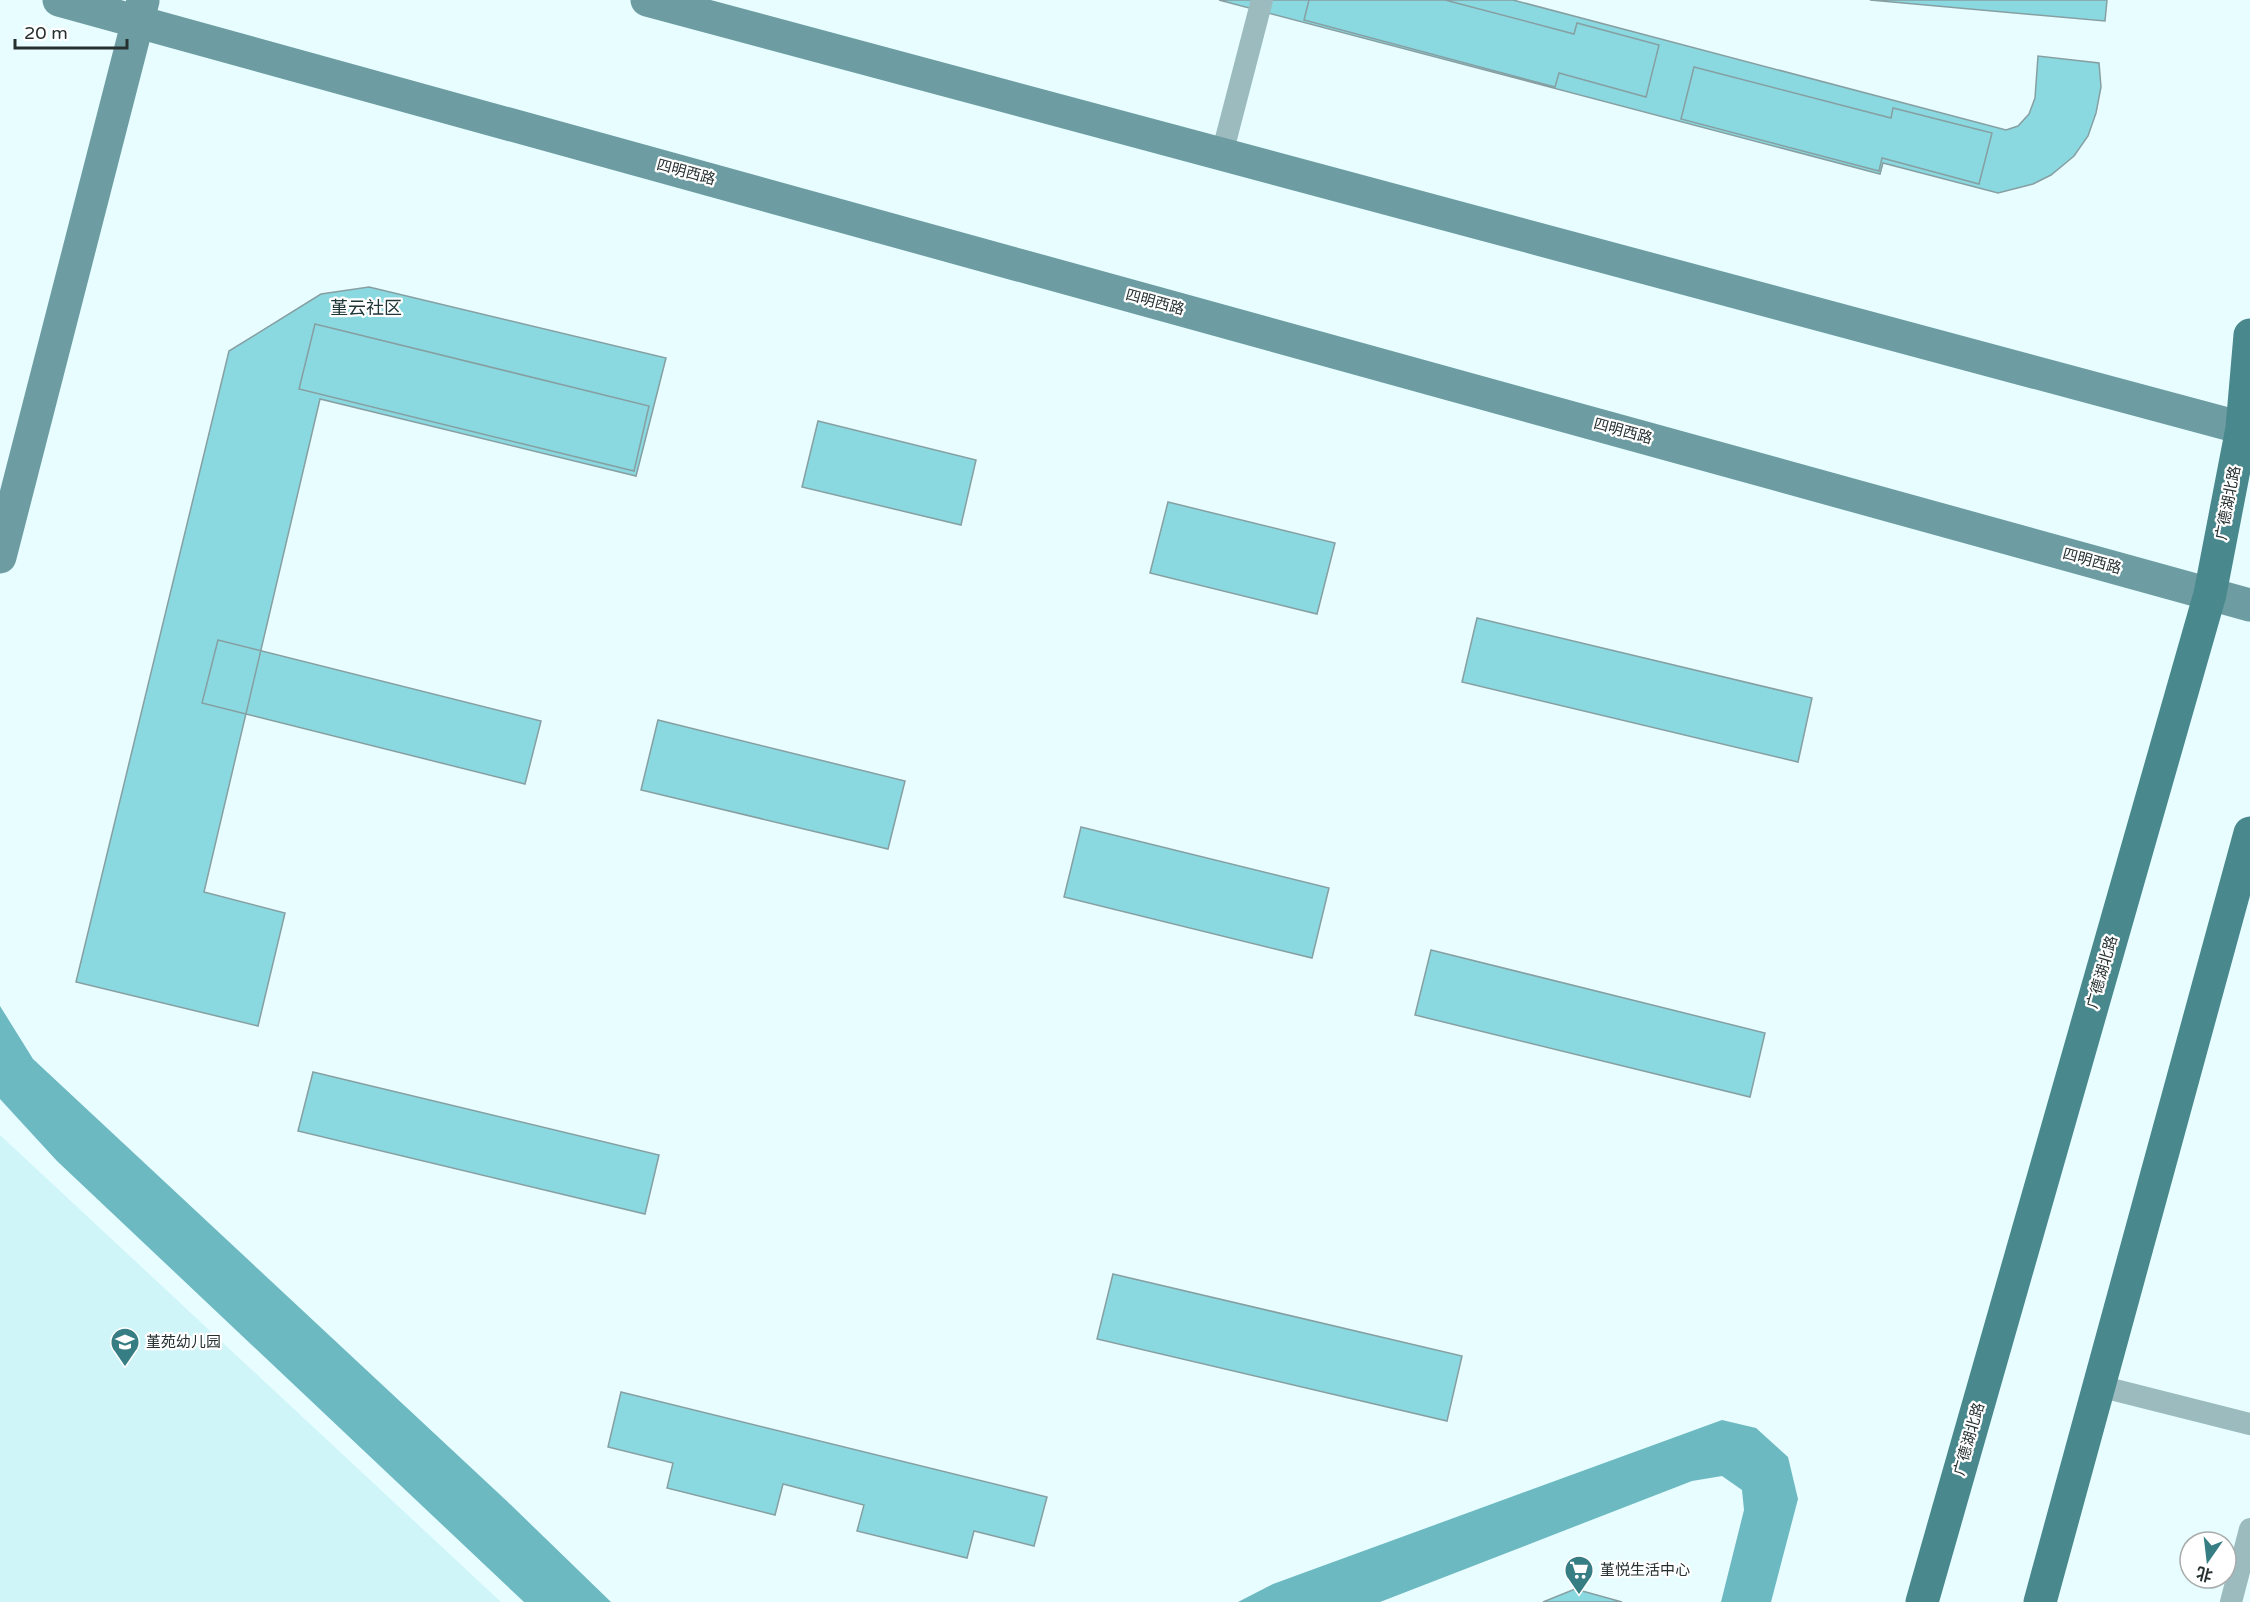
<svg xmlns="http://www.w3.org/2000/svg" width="2250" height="1602" viewBox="0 0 2250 1602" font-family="'Varela Round','Noto Sans SC',sans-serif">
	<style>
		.built { fill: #d0f5f9 }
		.water { fill: #6db9c1 }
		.building { fill: #8bd9e0; stroke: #869fa2; stroke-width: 1.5 }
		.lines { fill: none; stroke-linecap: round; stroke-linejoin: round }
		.lane { stroke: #9cbbbe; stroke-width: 22 }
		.secondary { stroke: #6d9da2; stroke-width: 33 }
		.primary { stroke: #49888d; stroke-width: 33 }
		.labels { text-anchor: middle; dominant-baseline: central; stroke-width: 4.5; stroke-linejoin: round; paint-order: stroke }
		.street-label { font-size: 15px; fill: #263031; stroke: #fff }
		.poi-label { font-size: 15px; fill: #263031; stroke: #fff; text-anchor: start }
		.quarter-label { font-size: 18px; fill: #203739; stroke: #fff }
	</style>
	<rect width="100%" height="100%" fill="#e7fdff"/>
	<path class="built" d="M0,1135l501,467h-501z"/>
	<path class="water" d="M0,1006l33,53 478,446 100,97h-87l-467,-441 -57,-62z
		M1722,1420l34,8 32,29 10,42 -27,103h-50l23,-92 -2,-20 -20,-14 -30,5 -312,121h-142l35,-18z"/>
	<path class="building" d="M1219,0h294l493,130 12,-4 11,-12 6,-16 3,-42 61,7 2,24 -5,26 -8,23 -14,20 -23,19 -18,9 -35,9 -115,-30 -3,11z
		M1309,0h136l129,34 3,-11 82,22 -13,52 -87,-24 -4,14 -251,-67z
		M1870,0h237l-2,21z
		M1694,67l197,51 2,-10 99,25 -13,51 -97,-26 -3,13 -198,-52z
		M369,287l297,71 -30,118 -316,-77 -116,493 81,21 -27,113 -182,-44 153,-631 92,-57z
		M315,324l334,82 -15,65 -335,-82z
		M818,421l158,39 -15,65 -159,-38z
		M1168,502l167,41 -18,71 -167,-41z
		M1477,618l335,80 -14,64 -336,-80z
		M218,640l323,81 -16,63 -323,-81z
		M658,720l247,61 -17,68 -247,-59z
		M1081,827l248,61 -17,70 -248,-61z
		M1431,950l334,83 -15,64 -335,-82z
		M313,1072l346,83 -14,59 -347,-83z
		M1113,1274l349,82 -15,65 -350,-82z
		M621,1392l426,105 -13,49 -60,-15 -7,27 -110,-27 7,-26 -81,-21 -8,31 -108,-27 6,-25 -65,-16z
		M1575,1589l47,13h-79z"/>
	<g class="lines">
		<path class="lane" d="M1222,154l40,-154
			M2099,1386l151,38
			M2231,1602l19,-73"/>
		<path class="secondary" d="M59,0l2191,605
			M647,0l1603,430
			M0,557l143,-556"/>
		<path class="primary" d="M1922,1602l288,-1008 32,-166 8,-93
			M2040,1602l210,-769"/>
	</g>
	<defs>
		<g id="school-pin" transform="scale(1.5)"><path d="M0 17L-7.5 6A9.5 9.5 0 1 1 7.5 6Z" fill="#367e84" stroke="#fff"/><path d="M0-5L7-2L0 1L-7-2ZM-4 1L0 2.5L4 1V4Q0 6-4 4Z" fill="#fff"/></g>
		<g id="supermarket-pin" transform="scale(1.5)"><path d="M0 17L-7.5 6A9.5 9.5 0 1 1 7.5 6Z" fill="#367e84" stroke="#fff"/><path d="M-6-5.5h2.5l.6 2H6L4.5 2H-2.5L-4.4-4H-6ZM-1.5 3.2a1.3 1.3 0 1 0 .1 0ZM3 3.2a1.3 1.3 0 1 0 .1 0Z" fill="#fff"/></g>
	</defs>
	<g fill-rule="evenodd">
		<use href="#school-pin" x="125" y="1342"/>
		<use href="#supermarket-pin" x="1579" y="1570"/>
	</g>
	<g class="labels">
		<g class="street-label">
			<text transform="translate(686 172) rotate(15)">四明西路</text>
			<text transform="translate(1155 302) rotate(15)">四明西路</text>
			<text transform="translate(1623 431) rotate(15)">四明西路</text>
			<text transform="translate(2228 503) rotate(-79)">广德湖北路</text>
			<text transform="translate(2092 561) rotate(15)">四明西路</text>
			<text transform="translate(2102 972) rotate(-74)">广德湖北路</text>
			<text transform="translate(1969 1439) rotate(-74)">广德湖北路</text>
		</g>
		<g class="poi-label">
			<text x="146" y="1342">堇苑幼儿园</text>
			<text x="1600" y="1570">堇悦生活中心</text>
		</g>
		<g class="quarter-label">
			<text x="366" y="308">堇云社区</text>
		</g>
	</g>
	<g transform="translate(2208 1560) rotate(194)"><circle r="28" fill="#ffffff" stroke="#a8acad" stroke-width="1.5"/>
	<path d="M0-4.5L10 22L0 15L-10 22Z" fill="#367e84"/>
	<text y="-9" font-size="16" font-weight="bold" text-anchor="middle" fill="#263031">北</text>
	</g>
	<path d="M15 39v9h112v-9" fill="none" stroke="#263031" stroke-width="3"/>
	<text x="24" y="39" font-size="18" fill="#263031" stroke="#ffffff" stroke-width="4.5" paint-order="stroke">20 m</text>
</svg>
